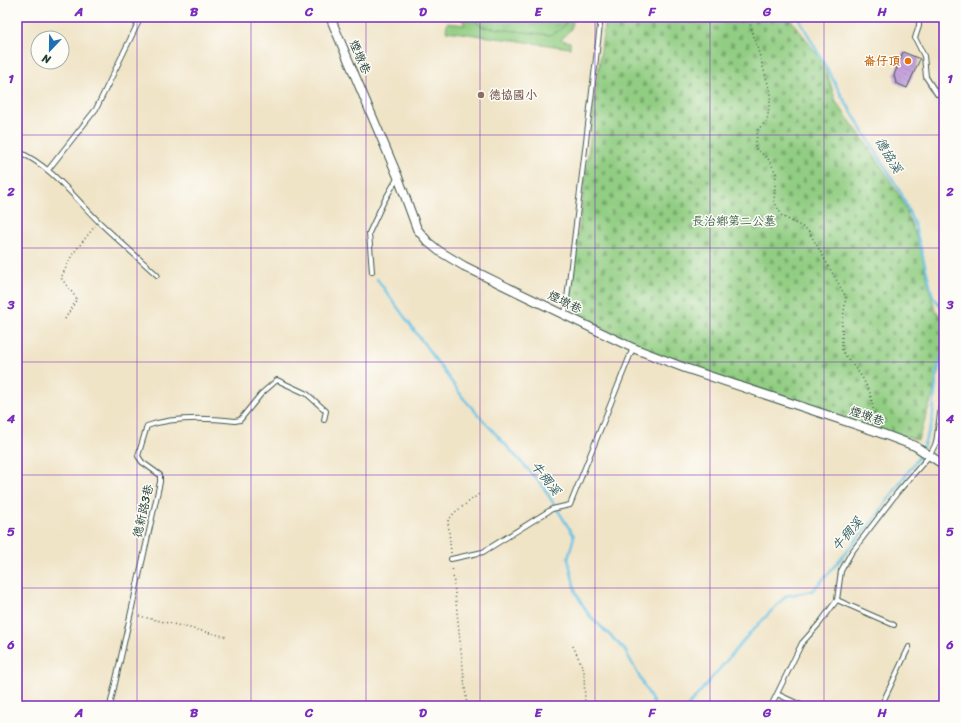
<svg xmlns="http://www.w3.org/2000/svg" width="961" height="723" viewBox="0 0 961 723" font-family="Sriracha,'LXGW WenKai TC',sans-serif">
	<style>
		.grass { fill: url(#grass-tufts); stroke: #58855b }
		.cemetery { fill: url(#cemetery-stones); stroke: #58855b }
		.pitch { fill: #91cd82; stroke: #58855b }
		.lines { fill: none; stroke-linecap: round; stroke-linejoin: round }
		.stream { stroke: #67c3e5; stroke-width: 2.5 }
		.building { fill: url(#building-back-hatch) }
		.service-casing { stroke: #3e564a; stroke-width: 6 }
		.minor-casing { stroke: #3e564a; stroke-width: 10 }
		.path { stroke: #3e564a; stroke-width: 1.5; stroke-dasharray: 1 3; stroke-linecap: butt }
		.service { stroke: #fff; stroke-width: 4 }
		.minor { stroke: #fff; stroke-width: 8 }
		.grid { fill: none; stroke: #7b2cbf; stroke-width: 1; stroke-opacity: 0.55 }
		.food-dot { fill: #e8710a; stroke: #fdfcf7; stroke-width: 1.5 }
		.education-dot { fill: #8d6e63; stroke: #fdfcf7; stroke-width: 1.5 }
		.labels { text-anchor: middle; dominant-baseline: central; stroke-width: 3; stroke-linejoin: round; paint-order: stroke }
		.street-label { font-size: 12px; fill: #1f3d34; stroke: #fdfcf7 }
		.food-label { font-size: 12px; font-weight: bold; fill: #c56008; stroke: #fdfcf7; text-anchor: end }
		.education-label { font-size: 12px; font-weight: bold; fill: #785e54; stroke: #fdfcf7; text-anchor: start }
		.park-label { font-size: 12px; fill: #3c6148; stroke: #fdfcf7 }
		.water-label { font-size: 13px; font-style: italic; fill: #315e60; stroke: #fdfcf7 }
		.neatline { fill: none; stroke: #7b2cbf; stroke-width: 1.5 }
		.grid-label { font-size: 13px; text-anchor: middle; font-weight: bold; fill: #7b2cbf }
	</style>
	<defs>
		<pattern id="grass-tufts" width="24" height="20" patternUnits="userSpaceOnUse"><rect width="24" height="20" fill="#91cd82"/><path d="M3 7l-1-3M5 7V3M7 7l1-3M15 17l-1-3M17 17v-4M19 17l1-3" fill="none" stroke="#76a86b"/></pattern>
		<pattern id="cemetery-stones" width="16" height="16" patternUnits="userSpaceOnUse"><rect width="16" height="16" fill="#91cd82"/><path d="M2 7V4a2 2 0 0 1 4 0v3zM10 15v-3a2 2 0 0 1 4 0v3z" fill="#76a86b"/></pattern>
		<pattern id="building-back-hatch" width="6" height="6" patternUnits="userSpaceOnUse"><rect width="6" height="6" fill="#c4a0dc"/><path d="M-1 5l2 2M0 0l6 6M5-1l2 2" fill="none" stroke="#9f84b3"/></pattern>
	</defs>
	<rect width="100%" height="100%" fill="#fdfcf7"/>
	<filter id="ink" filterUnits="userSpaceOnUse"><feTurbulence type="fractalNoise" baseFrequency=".025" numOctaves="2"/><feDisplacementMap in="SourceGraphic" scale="8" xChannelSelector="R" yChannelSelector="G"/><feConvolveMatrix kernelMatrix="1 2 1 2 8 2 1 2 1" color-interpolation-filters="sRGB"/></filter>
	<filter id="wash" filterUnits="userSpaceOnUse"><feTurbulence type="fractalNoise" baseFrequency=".012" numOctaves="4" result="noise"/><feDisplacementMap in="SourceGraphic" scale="16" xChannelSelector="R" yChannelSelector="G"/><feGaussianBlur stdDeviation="0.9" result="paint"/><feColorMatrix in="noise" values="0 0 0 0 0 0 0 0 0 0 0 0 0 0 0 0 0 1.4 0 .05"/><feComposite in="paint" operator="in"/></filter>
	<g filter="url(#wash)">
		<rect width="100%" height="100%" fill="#f0e4c7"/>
		<path class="grass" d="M471,17h96c-2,11 -8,15 -18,18l-66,-8 -6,-4z"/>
		<path class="cemetery" d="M605,17h184l35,46 12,39 33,45 32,51 19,48 9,41 6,22 9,13v31l-2,3 -9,39 -15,45 -51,-14 -186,-61 -99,-46 -12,-17z"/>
		<path class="pitch" d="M461,17h10l6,6 6,4 66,8c10,-3 16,-7 18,-18h7l-3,12 -10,11 9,2v6l-124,-17 1,-8 18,2z"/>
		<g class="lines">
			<path class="stream" d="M798,17l30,53 12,23 61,100 14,33 18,70 11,15
				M377,279l87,120 78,86 32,51 -6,23 8,34 12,21 37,36 30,56
				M688,706l62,-73 36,-37 26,-5 15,-16 51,-61 42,-59 12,-32 5,-52 7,-21"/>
		</g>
		<g id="blocks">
			<path class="building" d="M903,52l17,7 -13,29 -11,-5 -2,-8z"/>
		</g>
	</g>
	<g filter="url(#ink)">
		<use href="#blocks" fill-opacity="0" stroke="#3e564a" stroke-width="1"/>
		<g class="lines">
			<g class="service-casing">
				<path id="service" d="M919,17v9l-4,12 9,18 2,21 11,17
					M17,151c33,14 56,45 81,70 19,18 39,36 59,54
					M48,170l48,-61 45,-92
					M372,272l-3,-39 14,-30 15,-26
					M565,315l36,-298
					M451,559l32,-7 69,-43 18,-4 63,-157
					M837,600l57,25
					M777,694l26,12
					M110,706l50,-224v-7l-18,-13 -4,-6 9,-30c26,-9 61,-8 88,-5l5,-1 21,-26 16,-14 30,14 19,17 -2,9
					M771,706l31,-63 17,-19 18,-24 4,-29 10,-18 46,-60 33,-38 6,-12 8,-58
					M881,706l28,-59"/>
			</g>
			<g class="minor-casing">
				<path id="minor" d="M330,17l68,160 19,52 11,13 11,9 25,15 51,25 118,57 52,20 190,63 40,15 29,19"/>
			</g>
			<path class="path" d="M750,17l-1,3 22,74 -4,27 -9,8 -3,19 14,12 7,13 -2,28 8,15 26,14 38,67 -4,28v26l20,26 8,16 4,19v10
				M65,319l12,-20 -16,-21 11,-23 23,-29
				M451,553l-3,-32 6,-8 25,-19
				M452,565l15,141
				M135,615l92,22
				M573,646l11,24 1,36"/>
			<use href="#service" class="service"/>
			<use href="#minor" class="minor"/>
		</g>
	</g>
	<path class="grid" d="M137,17v689M251,17v689M366,17v689M480,17v689M595,17v689M710,17v689M824,17v689M17,135h927M17,248h927M17,362h927M17,475h927M17,588h927"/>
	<circle class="food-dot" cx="908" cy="61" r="4"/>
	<circle class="education-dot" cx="481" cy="95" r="4"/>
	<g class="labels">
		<g class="street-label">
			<text transform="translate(360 57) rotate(67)">煙墩巷</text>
			<text transform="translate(565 302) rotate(26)">煙墩巷</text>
			<text transform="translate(867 416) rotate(19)">煙墩巷</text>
			<text transform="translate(143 511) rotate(-77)">德新路3巷</text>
		</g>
		<g class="food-label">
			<text x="900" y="61">崙仔頂</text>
		</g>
		<g class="education-label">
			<text x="489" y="95">德協國小</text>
		</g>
		<g class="park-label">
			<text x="734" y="221">長治鄉第二公墓</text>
		</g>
		<g class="water-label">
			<text transform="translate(889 155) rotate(59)">德協溪</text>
			<text transform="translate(546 478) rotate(52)">牛稠溪</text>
			<text transform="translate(847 534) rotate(-49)">牛稠溪</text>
		</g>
	</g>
	<rect width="961" height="723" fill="none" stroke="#fdfcf7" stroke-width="44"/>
	<g transform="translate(50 50) rotate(202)"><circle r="19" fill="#fdfcf7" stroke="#a4b0a9"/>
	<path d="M0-3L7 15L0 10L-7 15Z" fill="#1f6fb2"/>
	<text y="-6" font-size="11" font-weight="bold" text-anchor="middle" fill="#1f3d34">N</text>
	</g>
	<rect x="22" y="22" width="917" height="679" class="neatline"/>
	<g class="grid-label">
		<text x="79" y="16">A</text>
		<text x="194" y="16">B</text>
		<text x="309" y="16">C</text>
		<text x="423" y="16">D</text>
		<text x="538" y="16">E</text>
		<text x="652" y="16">F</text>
		<text x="767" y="16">G</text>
		<text x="882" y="16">H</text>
		<text x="11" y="83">1</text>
		<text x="950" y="83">1</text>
		<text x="11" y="196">2</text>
		<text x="950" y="196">2</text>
		<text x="11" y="309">3</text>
		<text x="950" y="309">3</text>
		<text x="11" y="423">4</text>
		<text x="950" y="423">4</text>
		<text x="11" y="536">5</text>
		<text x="950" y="536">5</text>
		<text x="11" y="649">6</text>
		<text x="950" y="649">6</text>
		<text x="79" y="717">A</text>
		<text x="194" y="717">B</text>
		<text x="309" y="717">C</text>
		<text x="423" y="717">D</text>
		<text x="538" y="717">E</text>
		<text x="652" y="717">F</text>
		<text x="767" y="717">G</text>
		<text x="882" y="717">H</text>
	</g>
</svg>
